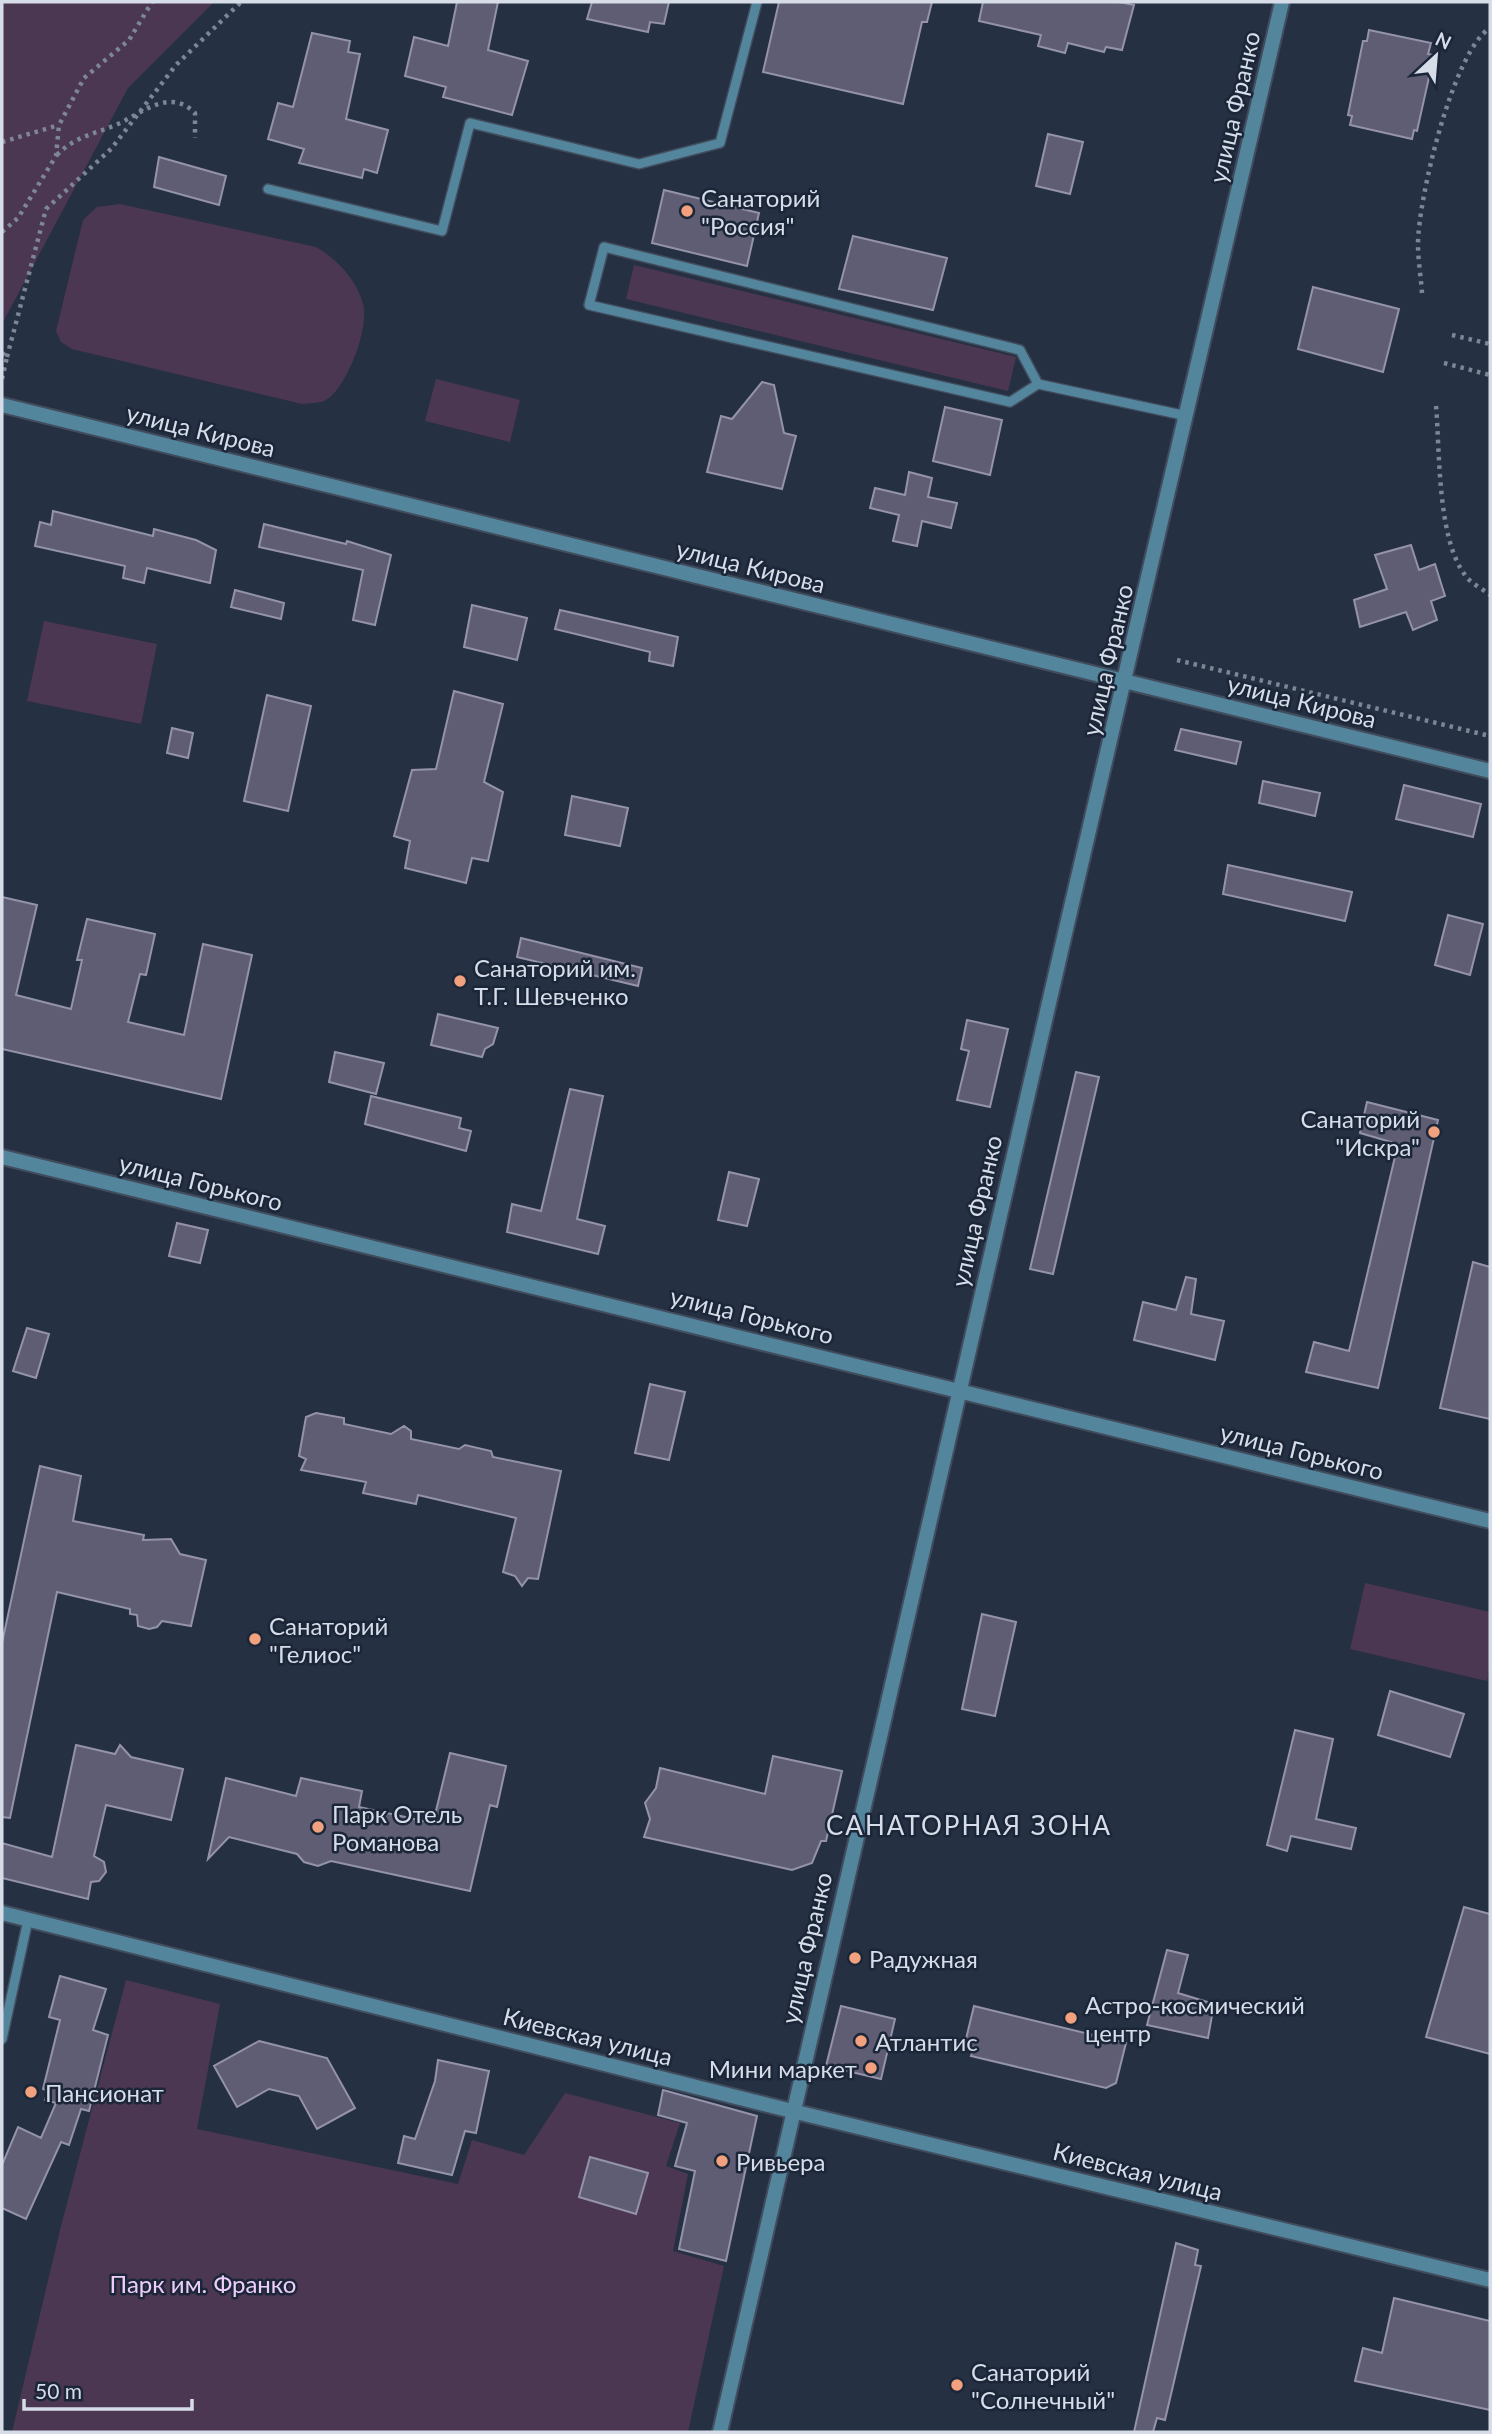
<svg xmlns="http://www.w3.org/2000/svg" width="1492" height="2434" viewBox="0 0 1492 2434" font-family="Lato,sans-serif">
	<style>
		.green { fill: #4c3753 }
		.building { fill: #5f5d74; stroke: #9493ab; stroke-width: 2 }
		.lines { fill: none; stroke-linecap: round; stroke-linejoin: round }
		.lane-casing { stroke: #414c5d; stroke-width: 12 }
		.street-casing { stroke: #414c5d; stroke-width: 18 }
		.path { stroke: #7d8695; stroke-width: 4.5; stroke-dasharray: 3.5 5; stroke-linecap: butt }
		.lane { stroke: #53859d; stroke-width: 9 }
		.street { stroke: #53859d; stroke-width: 14 }
		.poi-dot { fill: #f1a17d; stroke: #1b2638; stroke-width: 2.5 }
		.labels { text-anchor: middle; dominant-baseline: central; stroke-width: 5; stroke-linejoin: round; paint-order: stroke }
		.street-label { font-size: 24px; fill: #d6dde9; stroke: #1b2638 }
		.poi-label { font-size: 24px; fill: #d6dde9; stroke: #1b2638; text-anchor: start }
		.park-label { font-size: 24px; fill: #eecdfa; stroke: #1b2638 }
		.neighbourhood-label { font-size: 26px; letter-spacing: 2px; fill: #d6dde9; stroke: #1b2638 }
	</style>
	<rect width="100%" height="100%" fill="#253042"/>
	<path class="green" d="M2,2h212l-86,86 -126,236z
		M120,204l196,43c21,12 41,33 47,57 7,23 -17,87 -39,97 -6,2 -15,2 -22,3l-230,-55 -11,-7 -5,-11 27,-111 14,-13z
		M634,265l382,92 -8,34 -382,-92z
		M436,379l84,21 -10,42 -85,-21z
		M44,621l113,23 -16,80 -114,-23z
		M1365,1583l125,29v53l-3,16 -137,-32z
		M126,1980l94,24 -23,125 261,55 14,-44 52,15 41,-62 115,30 -14,43 22,8 -15,77 51,15 -36,166h-676l48,-202z"/>
	<path class="building" d="M457,2h41l-10,48 40,11 -16,54 -69,-18 3,-10 -41,-11 9,-39 34,9z
		M592,2h77l-5,22 -14,-2 -2,10 -61,-13z
		M779,2h153l-5,20h-5l-19,82 -140,-32z
		M983,2h136l15,3 -12,45 -16,-3 -2,5 -36,-9 -3,10 -27,-7 3,-11 -62,-14z
		M1369,30l62,13 -3,11 6,1 -17,76 -3,-1 -2,9 -62,-14 2,-9 -4,-1 15,-74h4z
		M312,33l38,8 -2,11 12,2 -14,65 42,11 -11,43 -13,-4 -2,9 -63,-15 5,-14 -36,-10 10,-36 15,4z
		M1048,134l35,8 -13,52 -34,-8z
		M159,157l67,19 -7,29 -65,-18z
		M664,190l95,23 -12,53 -95,-23z
		M853,236l94,22 -14,52 -94,-21z
		M1313,287l86,22 -16,63 -85,-23z
		M762,382l12,3 10,48 12,3 -14,53 -75,-17 14,-56 11,3z
		M945,407l57,13 -12,55 -57,-14z
		M909,472l23,6 -4,19 29,6 -6,25 -29,-7 -5,25 -24,-5 6,-26 -29,-7 5,-20 30,7z
		M53,511l100,25 1,-7 42,11 20,10 -6,33 -63,-15 -3,15 -21,-5 2,-12 -90,-20 5,-24 11,3z
		M264,524l82,20 1,-3 44,14 -16,70 -22,-5 10,-50 -104,-23z
		M1411,545l8,25 16,-6 10,32 -14,5 6,19 -24,10 -7,-18 -46,15 -6,-27 33,-11 -12,-34z
		M235,590l49,13 -3,16 -50,-12z
		M472,605l55,13 -10,42 -53,-13z
		M560,610l118,27 -5,29 -24,-5 1,-9 -95,-23z
		M454,691l49,13 -19,78 19,10 -15,69 -16,-3 -6,25 -61,-15 5,-27 -16,-5 18,-66 24,-1z
		M267,695l44,11 -23,105 -44,-10z
		M172,728l21,5 -5,25 -21,-5z
		M1181,729l60,13 -5,22 -61,-14z
		M1263,781l57,12 -5,23 -56,-13z
		M1404,785l77,19 -8,33 -77,-18z
		M572,796l56,12 -8,38 -55,-11z
		M1228,865l124,27 -7,29 -122,-27z
		M2,897l35,8 -21,90 55,14 11,-49h-5l10,-41 68,15 -9,41 -6,-1 -12,48 56,13 19,-91 49,11 -31,144 -219,-50z
		M1448,915l35,9 -13,51 -35,-10z
		M521,938l121,30 -4,18 -121,-29z
		M438,1014l60,14 -5,16 -8,5 -3,8 -51,-12z
		M967,1020l41,9 -18,78 -33,-7 12,-49 -8,-2z
		M335,1052l49,11 -8,31 -47,-12z
		M1076,1072l23,5 -46,197 -23,-5z
		M570,1089l33,7 -26,123 28,7 -7,28 -91,-22 5,-28 29,7z
		M371,1096l90,22 -2,10 12,3 -5,20 -101,-27z
		M1367,1102l71,18 -60,268 -72,-16 8,-30 35,9 49,-207 -38,-11z
		M729,1172l30,7 -12,47 -29,-6z
		M177,1223l31,7 -8,33 -31,-7z
		M1473,1262l17,5v152l-50,-11z
		M1186,1277l10,2 -5,35 33,7 -9,39 -81,-20 9,-38 33,8z
		M27,1328l22,6 -13,44 -23,-7z
		M650,1384l35,8 -16,68 -34,-7z
		M316,1413l28,5v6l47,10 13,-8 7,5v8l48,10 6,-4 26,6 2,6 68,14 -23,108 -10,-1 -6,8 -7,-10 -12,-4 13,-54 -98,-23 -2,9 -53,-11 3,-11 -65,-12 5,-11 -7,-3 7,-39z
		M40,1466l41,10 -8,45 71,14 -1,5 28,-1 9,15 26,6 -15,66 -29,-5 -5,6 -8,2 -11,-3 -1,-11 -7,-1v-5l-73,-17 -47,226 -8,-1v-174z
		M982,1614l34,8 -21,94 -33,-7z
		M1390,1691l74,23 -14,43 -72,-22z
		M1295,1730l38,9 -17,80 40,9 -5,21 -60,-13 -4,15 -20,-6z
		M76,1745l39,9 5,-9 11,12 52,12 -12,51 -65,-15 -12,51 10,6 2,10 -7,9 -8,1 -3,17 -86,-21v-35l50,14z
		M450,1753l56,13 -9,41 -7,-2 -20,86 -139,-30 -13,5 -14,-4 -7,-8 -68,-17 -21,22 18,-81 70,18 5,-18 61,13 -3,16 74,16z
		M773,1756l69,15 -16,70h-5l-9,22 -20,7 -148,-33 6,-18 -5,-16 11,-15 4,-20 105,26z
		M1464,1907l26,7v140l-64,-17z
		M1167,1950l21,5 -10,38 36,11 -6,34 -61,-13z
		M60,1976l46,13 -13,41 15,5 -19,76 -8,-2 -12,36 -8,-3 -35,77 -24,-11v-43l16,-38 23,11 15,-35 -11,-3 3,-9 -5,-2 17,-69 -11,-3z
		M841,2006l54,13 -14,60 -55,-13z
		M974,2006l152,37 -10,40 -10,5 -135,-32 2,-6 -9,-3z
		M259,2041l68,17 28,50 -38,21 -18,-33 -30,-7 -32,18 -23,-41z
		M438,2060l51,11 -13,62 -11,-2 -13,44 -54,-12 6,-27 11,3 20,-58z
		M663,2090l94,26 -31,145 -47,-12 16,-78 -20,-5 12,-43 -29,-8z
		M590,2157l58,16 -12,41 -57,-17z
		M1176,2243l22,7 -3,15 6,1 -36,154 -8,-2 -4,14h-19z
		M1394,2298l96,23v89l-135,-29 8,-33 19,5z"/>
	<g class="lines">
		<g class="lane-casing">
			<path id="lane" d="M268,189l174,42 28,-108 169,41 81,-21 37,-141
				M1038,384l-28,18 -421,-97 15,-58 416,103 18,34 149,32
				M2,2039l26,-119"/>
		</g>
		<g class="street-casing">
			<path id="street" d="M2,405l1488,366
				M2,1157l1488,364
				M2,1913l790,198 698,169
				M720,2432c181,-811 375,-1620 562,-2430"/>
		</g>
		<path class="path" d="M2,142l57,-17
			M57,155c17,-18 37,-21 59,-30 25,-11 53,-38 79,-12v25
			M2,232l16,-14 38,-62 3,-31 25,-47 45,-38 23,-38
			M1422,293c-1,-16 -4,-32 -4,-49 0,-44 35,-193 72,-216
			M1452,335l38,9
			M2,353l5,4 -5,22
			M7,357l39,-148 65,-60 65,-84 65,-63
			M1444,363l46,12
			M1436,406c4,45 1,132 29,169 5,8 18,14 25,20
			M1177,660l313,76"/>
		<use href="#lane" class="lane"/>
		<use href="#street" class="street"/>
	</g>
	<g class="poi-dot">
		<circle cx="687" cy="211" r="7"/>
		<circle cx="460" cy="981" r="7"/>
		<circle cx="1434" cy="1132" r="7"/>
		<circle cx="255" cy="1639" r="7"/>
		<circle cx="318" cy="1827" r="7"/>
		<circle cx="855" cy="1958" r="7"/>
		<circle cx="1071" cy="2018" r="7"/>
		<circle cx="861" cy="2041" r="7"/>
		<circle cx="871" cy="2068" r="7"/>
		<circle cx="31" cy="2092" r="7"/>
		<circle cx="722" cy="2161" r="7"/>
		<circle cx="957" cy="2385" r="7"/>
	</g>
	<g class="labels">
		<g class="street-label">
			<text transform="translate(1234 107) rotate(-77)">улица Франко</text>
			<text transform="translate(201 430) rotate(14)">улица Кирова</text>
			<text transform="translate(751 566) rotate(14)">улица Кирова</text>
			<text transform="translate(1107 660) rotate(-77)">улица Франко</text>
			<text transform="translate(1302 701) rotate(14)">улица Кирова</text>
			<text transform="translate(201 1182) rotate(14)">улица Горького</text>
			<text transform="translate(976 1211) rotate(-77)">улица Франко</text>
			<text transform="translate(752 1315) rotate(14)">улица Горького</text>
			<text transform="translate(1302 1451) rotate(14)">улица Горького</text>
			<text transform="translate(806 1948) rotate(-77)">улица Франко</text>
			<text transform="translate(588 2036) rotate(14)">Киевская улица</text>
			<text transform="translate(1138 2171) rotate(14)">Киевская улица</text>
		</g>
		<g class="poi-label">
			<text x="701" y="197">Санаторий<tspan x="701" dy="28">"Россия"</tspan></text>
			<text x="474" y="967">Санаторий им.<tspan x="474" dy="28">Т.Г. Шевченко</tspan></text>
			<text x="1420" y="1118" text-anchor="end">Санаторий<tspan x="1420" dy="28">"Искра"</tspan></text>
			<text x="269" y="1625">Санаторий<tspan x="269" dy="28">"Гелиос"</tspan></text>
			<text x="332" y="1813">Парк Отель<tspan x="332" dy="28">Романова</tspan></text>
			<text x="869" y="1958">Радужная</text>
			<text x="1085" y="2004">Астро-космический<tspan x="1085" dy="28">центр</tspan></text>
			<text x="875" y="2041">Атлантис</text>
			<text x="857" y="2068" text-anchor="end">Мини маркет</text>
			<text x="45" y="2092">Пансионат</text>
			<text x="736" y="2161">Ривьера</text>
			<text x="971" y="2371">Санаторий<tspan x="971" dy="28">"Солнечный"</tspan></text>
		</g>
		<g class="park-label">
			<text x="203" y="2283">Парк им. Франко</text>
		</g>
		<g class="neighbourhood-label">
			<text x="969" y="1825">САНАТОРНАЯ ЗОНА</text>
		</g>
	</g>
	<rect width="1492" height="2434" fill="none" stroke="#d6dde9" stroke-width="7"/>
	<g transform="translate(1436 56) rotate(26)" stroke="#1b2638" stroke-width="5" paint-order="stroke">
	<path d="M0-5L12 26L0 18L-12 26Z" fill="#d6dde9"/>
	<text y="-10" font-size="19" font-weight="bold" text-anchor="middle" fill="#d6dde9">N</text>
	</g>
	<path d="M24 2399v10h168v-10" fill="none" stroke="#d6dde9" stroke-width="3.5"/>
	<text x="35" y="2399" font-size="21" fill="#d6dde9" stroke="#1b2638" stroke-width="5" paint-order="stroke">50 m</text>
</svg>
